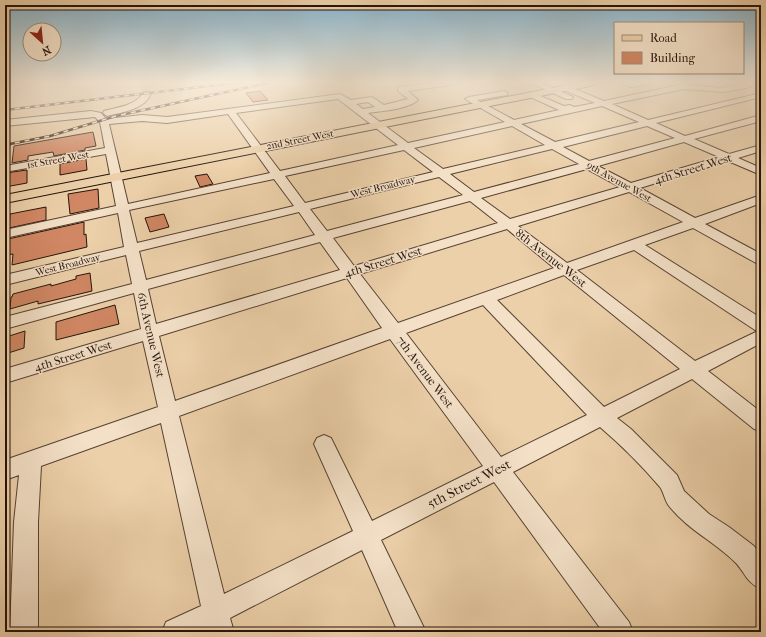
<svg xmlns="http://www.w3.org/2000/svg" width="766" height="637" viewBox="0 0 766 637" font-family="'IM FELL French Canon',serif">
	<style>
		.building { fill: #d18764; stroke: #25130b }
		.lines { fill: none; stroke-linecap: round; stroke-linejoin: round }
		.minor-tunnel { stroke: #c4aa89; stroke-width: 8; stroke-dasharray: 8 4.5; stroke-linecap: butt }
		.minor-casing { stroke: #574232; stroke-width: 2 }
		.major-casing { stroke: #25130b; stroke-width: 2 }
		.minor { fill: #f3e0c7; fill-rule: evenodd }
		.major { fill: #ecd0a9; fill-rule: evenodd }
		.rail-far1-casing { stroke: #25130b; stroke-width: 2.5 }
		.rail-casing { stroke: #25130b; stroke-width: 3 }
		.rail-far1 { stroke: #f3e0c7; stroke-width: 1.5; stroke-dasharray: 5; stroke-linecap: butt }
		.rail { stroke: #f3e0c7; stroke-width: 2; stroke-dasharray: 6; stroke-linecap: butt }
		.labels { text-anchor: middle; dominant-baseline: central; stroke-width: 3; stroke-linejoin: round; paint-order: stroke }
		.far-street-label { font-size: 10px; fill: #25130b; stroke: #f3e0c7 }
		.street-label { font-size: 12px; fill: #25130b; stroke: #f3e0c7 }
		.near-street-label { font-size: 14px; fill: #25130b; stroke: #f3e0c7 }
	</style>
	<rect width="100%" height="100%" fill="#ecd0a9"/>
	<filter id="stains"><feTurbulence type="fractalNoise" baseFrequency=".005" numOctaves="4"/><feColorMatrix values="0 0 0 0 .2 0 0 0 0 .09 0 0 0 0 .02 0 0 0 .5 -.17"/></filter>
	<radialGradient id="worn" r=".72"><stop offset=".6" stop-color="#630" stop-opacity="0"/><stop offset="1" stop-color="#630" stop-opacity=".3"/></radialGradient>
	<path class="building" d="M260,91l8,9 -15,2 -7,-9z
		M93,132l3,14 -11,2v2l-31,6 -1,-4 -25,4v4l-16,3 2,-17z
		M86,159l1,11 -27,5v-11z
		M27,170v13l-22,4v-14z
		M207,174l6,10 -13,3 -5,-11z
		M98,189l1,19 -29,6 -2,-20z
		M46,207v13l-37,8 1,-14z
		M164,214l5,13 -19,5 -5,-14z
		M84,222v13l2,-1 1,13 -75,18 1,-11 -7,1 2,-16z
		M90,273l2,18 -54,13v-3l-28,8 1,-12h1l1,-3 38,-10v2l25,-7v-3z
		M115,305l4,19 -63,16v-18z
		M25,331l-1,17 -19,6 1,-17z"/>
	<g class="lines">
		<path class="minor-tunnel" d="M146,85l1,9"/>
		<g class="minor-casing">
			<path id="minor" d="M443,82h19l-4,2 -50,7 10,9c-9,9 -36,11 -50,13l40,30 97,-21 -40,-23 4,-2 35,-6 4,2 -1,2 -30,5 37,20 45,-10 -31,-14 -1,-2 4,-2 33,14 6,-1 4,2 21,-4 -33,-14v-4h3l39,16 80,-17 36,4 27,-5 -1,-1h8l1,2 -9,4 -22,4 -40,-3 -72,15 36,16 113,-27v4l-105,26 29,13 76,-21v6l-67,18 35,15 32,-9v6l-23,7 23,10v7l-33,-14 -88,27 55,30 66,-23v8l-56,21 56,30v10l-5,-1 -63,-35 -48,17 116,73v25l-53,28 53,41v19l-7,-2 -62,-50 -75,39 14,11 46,46 7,16 25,23 20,13 25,19 7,10v33c-15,-7 -15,-15 -25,-26 -21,-21 -48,-33 -67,-57 -4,-5 -5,-13 -9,-19 -18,-21 -39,-42 -60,-60l-87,45 116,150 4,10h-30l-109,-150 -113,58 45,92h-28l-36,-82 -132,68 4,14h-72l4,-10 35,-16 -40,-183 -120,43 -3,56v110h-28l4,-110 5,-47 -14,5v-20l153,-53 -15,-66 -138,42v-14l136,-40 -7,-36 -129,36v-12l127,-33 -6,-29 -121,30v-10l119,-28 -6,-34 -113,25v-8l111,-24 -10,-52 -101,18v-6l100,-18 -5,-26 -5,-5 -90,9v-6l86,-9 10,2 5,6 36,-4 25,2 173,-23 11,6 21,-3 12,8 24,-6 -10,-8v-4zM338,99l60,46 -118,26 -44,-58zM368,102l7,5 -12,2 -7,-5zM602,106l37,16 -84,20 -34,-18zM228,114l42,59 -142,31 -19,-80 33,-3 25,2zM512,126l33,19 -102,24 -29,-21zM647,126l28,12 -86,23 -26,-14zM684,142l35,15 -88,26 -33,-17zM552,149l27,15 -105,28 -24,-18zM404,150l29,22 -128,31 -20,-27zM587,169l33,18 -110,32 -29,-21zM439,177l24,18 -136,36 -17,-22zM274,179l20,27 -157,37 -8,-33zM629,192l54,30 -116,41 -49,-37zM470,201l28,22 -144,43 -21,-28zM299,212l16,23 -169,45 -7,-29zM507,229l47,39 -156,55 -38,-49zM320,242l20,28 -184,54 -8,-35zM634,250l121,80 3,1 -63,30 -118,-91zM564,275l116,94 -76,38 -107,-107zM347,278l35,50 -207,73 -16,-65zM483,305l104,110 -86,42 -95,-124zM390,339l93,127 -111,55 -41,-83 -7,-3 -7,3 -3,6 39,87 -129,63 -45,-178z
				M529,82h10l34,15 -1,2h-6z
				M617,82h35l-1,2 -20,3z
				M144,92h3l4,2c-8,16 -28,18 -44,22l-4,-3 1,-2c15,-4 31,-5 40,-19z"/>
		</g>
		<g class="major-casing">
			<path id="major" d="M583,82h17l-5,3 -590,118v-8z"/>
		</g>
		<use href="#minor" class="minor"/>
		<use href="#major" class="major"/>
		<g class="rail-far1-casing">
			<path id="rail-far1" d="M5,110l237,-28
				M5,145l45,-9 66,-20 156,-34"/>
		</g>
		<g class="rail-casing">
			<path id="rail" d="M5,145l5,-1"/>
		</g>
		<use href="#rail-far1" class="rail-far1"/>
		<use href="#rail" class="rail"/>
	</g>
	<linearGradient id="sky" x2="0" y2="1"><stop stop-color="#88b5cf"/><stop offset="0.48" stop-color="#f6ead8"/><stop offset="1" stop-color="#f6ead8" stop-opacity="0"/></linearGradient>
	<rect width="766" height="171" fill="url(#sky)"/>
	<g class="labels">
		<g class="far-street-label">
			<text transform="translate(300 140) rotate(-11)">2nd Street West</text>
			<text transform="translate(58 160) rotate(-10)">1st Street West</text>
			<text transform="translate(619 182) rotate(29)">9th Avenue West</text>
			<text transform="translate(383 187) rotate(-14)">West Broadway</text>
			<text transform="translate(68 265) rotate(-14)">West Broadway</text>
		</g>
		<g class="street-label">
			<text transform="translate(693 169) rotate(-17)">4th Street West</text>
			<text transform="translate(551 258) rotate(38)">8th Avenue West</text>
			<text transform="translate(383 262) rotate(-17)">4th Street West</text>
			<text transform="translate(151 335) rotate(77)">6th Avenue West</text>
			<text transform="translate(73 356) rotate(-17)">4th Street West</text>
			<text transform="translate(425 372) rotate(53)">7th Avenue West</text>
		</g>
		<g class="near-street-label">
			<text transform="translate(469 484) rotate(-27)">5th Street West</text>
		</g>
	</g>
	<rect width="766" height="637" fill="none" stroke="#ecd0a9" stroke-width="20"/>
	<rect x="6" y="6" width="754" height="625" fill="none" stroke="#25130b" stroke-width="2"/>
	<rect x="10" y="10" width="746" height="617" fill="none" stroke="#25130b"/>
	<rect x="614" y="22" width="130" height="52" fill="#f3e0c7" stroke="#a18e7c"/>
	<rect x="622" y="35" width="20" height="6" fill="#ecd0a9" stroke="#a18e7c"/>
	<text x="650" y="42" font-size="12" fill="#25130b">Road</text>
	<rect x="622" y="52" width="20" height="12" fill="#d18764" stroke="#a18e7c"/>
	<text x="650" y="62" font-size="12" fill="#25130b">Building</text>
	<g transform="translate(42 42) rotate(153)"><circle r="19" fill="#f3e0c7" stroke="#a18e7c"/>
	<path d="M0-3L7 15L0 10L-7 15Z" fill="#8f2418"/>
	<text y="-6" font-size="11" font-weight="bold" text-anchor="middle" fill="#25130b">N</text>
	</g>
	<rect width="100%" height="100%" filter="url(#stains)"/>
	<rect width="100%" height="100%" fill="url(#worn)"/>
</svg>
